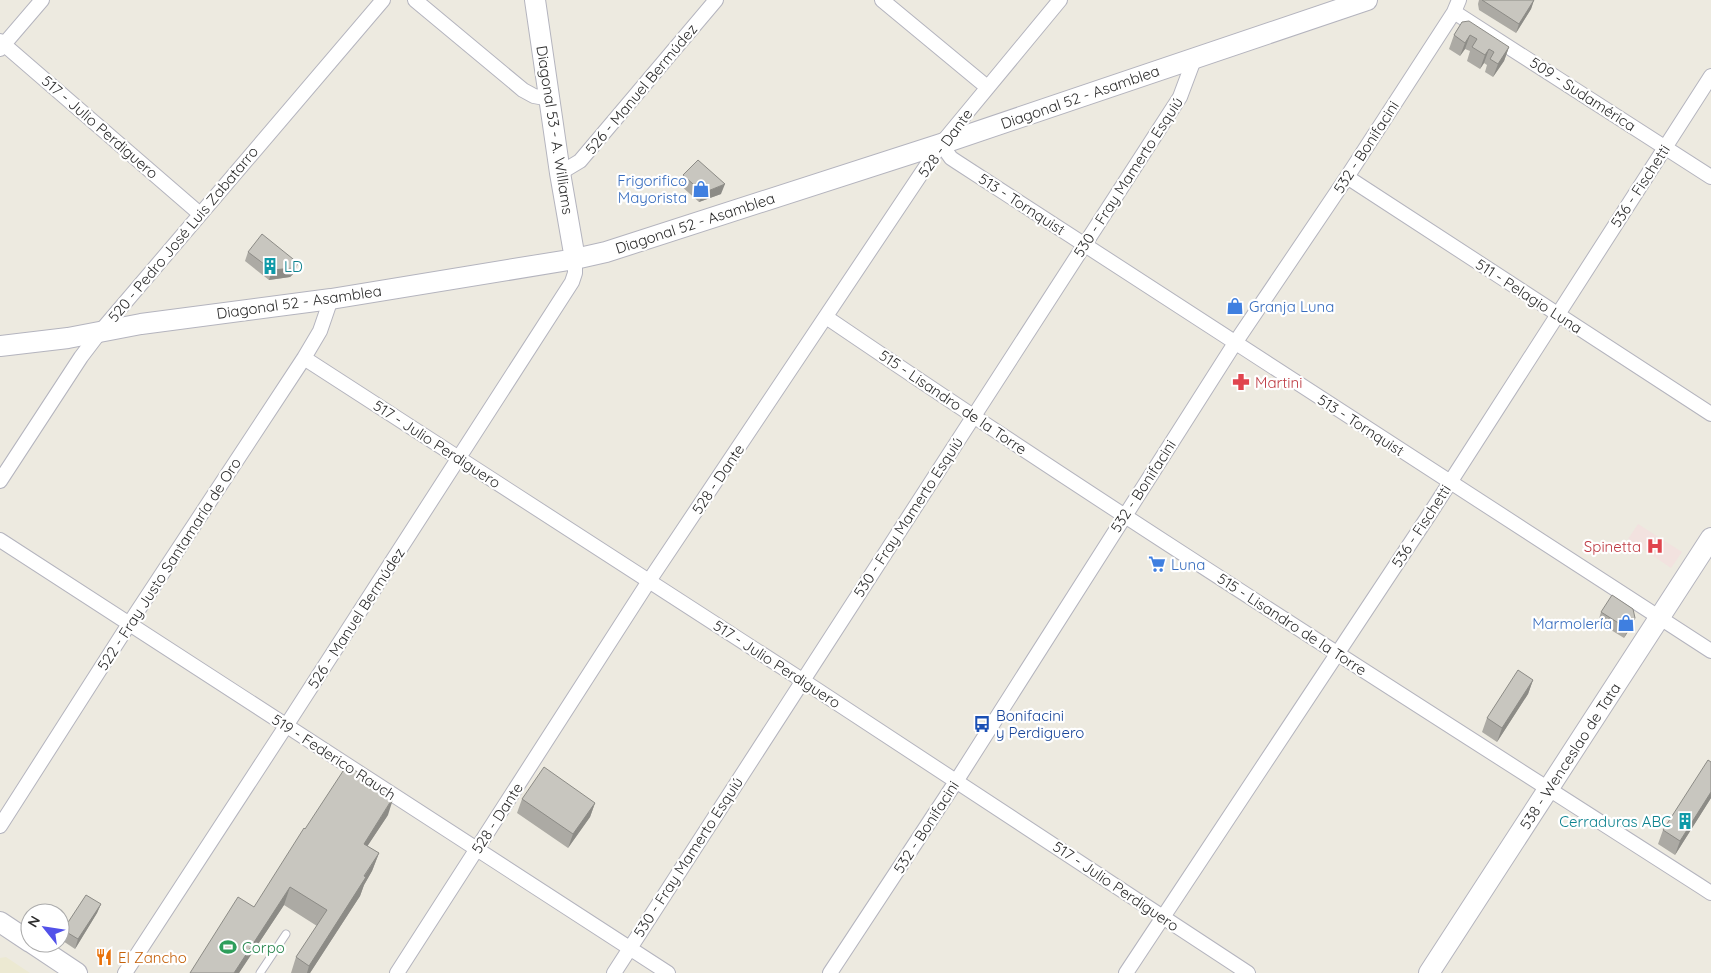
<svg xmlns="http://www.w3.org/2000/svg" width="1711" height="973" viewBox="0 0 1711 973" font-family="Quicksand,sans-serif">
	<style>
		.education { fill: #ece9d2 }
		.medical { fill: #f2e2df }
		.lines { fill: none; stroke-linecap: round; stroke-linejoin: round }
		.lane-casing { stroke: #b4b4be; stroke-width: 9 }
		.street-casing { stroke: #b4b4be; stroke-width: 16 }
		.secondary-casing { stroke: #b4b4be; stroke-width: 22 }
		.lane { stroke: #fff; stroke-width: 7 }
		.street { stroke: #fff; stroke-width: 14 }
		.secondary { stroke: #fff; stroke-width: 20 }
		.wall { fill: #acaaa4 }
		.shaded-wall { fill: #8c8b86 }
		.building { fill: #c8c6bf; stroke: #8c8b86 }
		.labels { text-anchor: middle; dominant-baseline: central; stroke-width: 4.5; stroke-linejoin: round; paint-order: stroke }
		.street-label { font-size: 15px; fill: #2c2c2c; stroke: #fff }
		.shop-label { font-size: 15px; fill: #366cbe; stroke: #fff; text-anchor: end }
		.culture-label { font-size: 15px; fill: #0d838f; stroke: #fff; text-anchor: start }
		.health-label { font-size: 15px; fill: #be3a42; stroke: #fff; text-anchor: start }
		.transit-label { font-size: 15px; fill: #164399; stroke: #fff; text-anchor: start }
		.leisure-label { font-size: 15px; fill: #27864d; stroke: #fff; text-anchor: start }
		.food-label { font-size: 15px; fill: #c56008; stroke: #fff; text-anchor: start }
	</style>
	<rect width="100%" height="100%" fill="#edeae0"/>
	<path class="education" d="M6,957l24,16h-30v-15z"/>
	<path class="medical" d="M1638,524l44,28 -11,16 -43,-29z"/>
	<g class="lines">
		<g class="lane-casing">
			<path id="lane" d="M260,973l26,-39"/>
		</g>
		<g class="street-casing">
			<path id="street" d="M415,0l108,90 11,6 16,3
				M882,0l105,87
				M1454,12l257,165
				M0,41l200,173
				M0,49l42,-49
				M941,144l10,14 6,4 754,489
				M560,173l20,-12 136,-161
				M1347,177l364,237
				M826,317c291,198 589,386 885,576
				M304,358l498,322 446,293
				M0,481l81,-124 19,-25 283,-332
				M0,540l668,433
				M0,826l129,-202 175,-266 16,-27 11,-32
				M125,973l161,-247 286,-444 3,-9v-14
				M397,973l252,-392 292,-437 119,-144
				M614,973l566,-876 15,-40
				M830,973l127,-193 278,-437 112,-166 107,-165 5,-12
				M1126,973l305,-461 280,-436"/>
		</g>
		<g class="secondary-casing">
			<path id="secondary" d="M535,0l25,173 15,86
				M0,346l68,-8 73,-14 190,-25 244,-40 31,-7 335,-108 426,-144
				M0,922l30,20
				M32,943l45,30
				M1429,973l282,-435"/>
		</g>
		<use href="#lane" class="lane"/>
		<use href="#street" class="street"/>
		<use href="#secondary" class="secondary"/>
	</g>
	<path class="wall" d="M1479,0h55l-3,9 -15,24 -37,-23 -1,-6z
		M1462,22l47,25 -5,14 -11,16 -8,-5 2,-7 -3,-2 -4,6 -13,-8 3,-10 -5,-2 -5,7 -11,-7 5,-14z
		M683,175l38,19 -22,8 -19,-17z
		M248,252l50,11 -3,9 -5,5 -21,3 -24,-19z
		M1601,612l34,6 -4,9 -7,11 -26,-16z
		M1533,680l-5,14 -31,48 -15,-10 5,-14z
		M1711,762v36l-36,57 -17,-11 5,-14z
		M522,799l73,4 -5,14 -22,31 -51,-35z
		M388,815l-21,31 12,7 -7,18 -8,14 -4,11 -50,77h-19l5,-16 21,-31 -33,-21 -45,68h-49l64,-66z
		M101,904l-4,9 -22,36 -15,-10 3,-9z"/>
	<path class="shaded-wall" d="M1534,0l-3,9 -15,24 3,-9z
		M1470,35l-5,14 -5,7 5,-13z
		M1509,47l-5,14 -11,16 5,-13z
		M1489,49l-5,14 -4,6 5,-14z
		M725,184l-4,10 -22,8 4,-9z
		M298,263l-3,9 -5,5 -21,3 3,-10z
		M1635,618l-4,9 -7,11 4,-9z
		M1533,680l-5,14 -31,48 5,-14z
		M1711,792v6l-36,57 5,-14z
		M394,796l-6,19 -31,47 7,-18z
		M595,803l-5,14 -22,31 5,-14z
		M379,853l-7,18 -8,14 -4,11 -50,77h-3l2,-7z
		M290,887l-6,18 -45,68h-5z
		M101,904l-4,9 -22,36 3,-10z"/>
	<path class="building" d="M1482,0h52l-15,24z
		M1469,21l40,26 -11,17 -8,-5 4,-7 -5,-3 -4,6 -13,-8 5,-8 -7,-4 -5,8 -11,-8 8,-13z
		M698,160l27,24 -22,9 -20,-18z
		M262,234l36,29 -4,5 -22,2 -24,-18z
		M1612,595l21,14 2,9 -7,11 -27,-17z
		M1518,670l15,10 -31,48 -15,-10z
		M1708,760l3,2v30l-31,49 -17,-11z
		M347,765l47,31 -30,48 15,9 -15,23 2,1 -57,89 -13,-9 31,-47 -37,-23 -56,86h-44l48,-76 16,10 50,-79 1,1z
		M544,767l51,36 -22,31 -51,-35z
		M86,895l15,9 -23,35 -15,-9z"/>
	<defs>
		<g id="shop-bare" transform="scale(1.35)"><path d="M-5-2.5h2.3a2.7 3.5 0 0 1 5.4 0H5L5.5 6h-11ZM-1.5-2.5h3a1.5 2.3 0 0 0-3 0Z" fill="#3f7fe0" stroke="#fff" stroke-width="2.5" paint-order="stroke"/></g>
		<g id="building-bare" transform="scale(1.35)"><path d="M-4-6H4V6H1V3H-1V6H-4ZM-2.5-4.3h1.7v1.8h-1.7ZM.8-4.3h1.7v1.8H.8ZM-2.5-1h1.7V.8h-1.7ZM.8-1h1.7V.8H.8Z" fill="#0f9aa8" stroke="#fff" stroke-width="2.5" paint-order="stroke"/></g>
		<g id="pharmacy-bare" transform="scale(1.35)"><path d="M-2-6h4v4h4v4h-4v4h-4v-4h-4v-4h4Z" fill="#e0444e" stroke="#fff" stroke-width="2.5" paint-order="stroke"/></g>
		<g id="hospital-bare" transform="scale(1.35)"><path d="M-5-5h3v3.5h4V-5h3V5h-3V1.5h-4V5h-3Z" fill="#e0444e" stroke="#fff" stroke-width="2.5" paint-order="stroke"/></g>
		<g id="supermarket-bare" transform="scale(1.35)"><path d="M-6-5.5h2.5l.6 2H6L4.5 2H-2.5L-4.4-4H-6ZM-1.5 3.2a1.3 1.3 0 1 0 .1 0ZM3 3.2a1.3 1.3 0 1 0 .1 0Z" fill="#3f7fe0" stroke="#fff" stroke-width="2.5" paint-order="stroke"/></g>
		<g id="bus-bare" transform="scale(1.35)"><path d="M-5-6H5V4H4V6H2V4H-2V6H-4V4H-5ZM-3.5-4V0h7V-4ZM-3.5 1.2v1.5H-2V1.2ZM2 1.2v1.5H3.5V1.2Z" fill="#1a4fb4" stroke="#fff" stroke-width="2.5" paint-order="stroke"/></g>
		<g id="stadium-bare" transform="scale(1.35)"><path d="M0-5a6.5 5 0 1 0 0 10a6.5 5 0 1 0 0-10ZM-3.5-1.8h7v3.6h-7Z" fill="#2e9e5b" stroke="#fff" stroke-width="2.5" paint-order="stroke"/></g>
		<g id="restaurant-bare" transform="scale(1.35)"><path d="M-5-6h1v4h1v-4h1v4h1v-4h1v5L-1.5 .5V6h-2V.5L-5-1ZM5-6V6H3V1.5H1.5Q1.5-4 5-6Z" fill="#e8710a" stroke="#fff" stroke-width="2.5" paint-order="stroke"/></g>
	</defs>
	<g fill-rule="evenodd">
		<use href="#shop-bare" x="701" y="189"/>
		<use href="#building-bare" x="270" y="266"/>
		<use href="#shop-bare" x="1235" y="306"/>
		<use href="#pharmacy-bare" x="1241" y="382"/>
		<use href="#hospital-bare" x="1655" y="546"/>
		<use href="#supermarket-bare" x="1157" y="564"/>
		<use href="#shop-bare" x="1626" y="623"/>
		<use href="#bus-bare" x="982" y="724"/>
		<use href="#building-bare" x="1685" y="821"/>
		<use href="#stadium-bare" x="228" y="947"/>
		<use href="#restaurant-bare" x="104" y="957"/>
	</g>
	<g class="labels">
		<g class="street-label">
			<text transform="translate(641 89) rotate(-50)">526 - Manuel Bermúdez</text>
			<text transform="translate(1583 94) rotate(33)">509 - Sudamérica</text>
			<text transform="translate(1080 97) rotate(-19)">Diagonal 52 - Asamblea</text>
			<text transform="translate(100 127) rotate(41)">517 - Julio Perdiguero</text>
			<text transform="translate(555 130) rotate(81)">Diagonal 53 - A. Williams</text>
			<text transform="translate(945 143) rotate(-54)">528 - Dante</text>
			<text transform="translate(1366 147) rotate(-57)">532 - Bonifacini</text>
			<text transform="translate(1128 177) rotate(-57)">530 - Fray Mamerto Esquiú</text>
			<text transform="translate(1640 186) rotate(-57)">536 - Fischetti</text>
			<text transform="translate(1022 204) rotate(33)">513 - Tornquist</text>
			<text transform="translate(695 223) rotate(-18)">Diagonal 52 - Asamblea</text>
			<text transform="translate(183 234) rotate(-50)">520 - Pedro José Luis Zabatarro</text>
			<text transform="translate(1529 296) rotate(33)">511 - Pelagio Luna</text>
			<text transform="translate(299 302) rotate(-8)">Diagonal 52 - Asamblea</text>
			<text transform="translate(953 402) rotate(34)">515 - Lisandro de la Torre</text>
			<text transform="translate(1361 425) rotate(33)">513 - Tornquist</text>
			<text transform="translate(437 444) rotate(33)">517 - Julio Perdiguero</text>
			<text transform="translate(718 479) rotate(-56)">528 - Dante</text>
			<text transform="translate(1143 486) rotate(-57)">532 - Bonifacini</text>
			<text transform="translate(908 517) rotate(-57)">530 - Fray Mamerto Esquiú</text>
			<text transform="translate(1421 526) rotate(-57)">536 - Fischetti</text>
			<text transform="translate(169 564) rotate(-57)">522 - Fray Justo Santamaría de Oro</text>
			<text transform="translate(356 618) rotate(-57)">526 - Manuel Bermúdez</text>
			<text transform="translate(1292 624) rotate(33)">515 - Lisandro de la Torre</text>
			<text transform="translate(777 664) rotate(33)">517 - Julio Perdiguero</text>
			<text transform="translate(1570 756) rotate(-57)">538 - Wenceslao de Tata</text>
			<text transform="translate(334 757) rotate(33)">519 - Federico Rauch</text>
			<text transform="translate(497 818) rotate(-57)">528 - Dante</text>
			<text transform="translate(926 827) rotate(-57)">532 - Bonifacini</text>
			<text transform="translate(688 857) rotate(-57)">530 - Fray Mamerto Esquiú</text>
			<text transform="translate(1116 886) rotate(34)">517 - Julio Perdiguero</text>
		</g>
		<g class="shop-label">
			<text x="687" y="180">Frigorifico<tspan x="687" dy="17">Mayorista</tspan></text>
			<text x="1249" y="306" text-anchor="start">Granja Luna</text>
			<text x="1171" y="564" text-anchor="start">Luna</text>
			<text x="1612" y="623">Marmolería</text>
		</g>
		<g class="culture-label">
			<text x="284" y="266">LD</text>
			<text x="1671" y="821" text-anchor="end">Cerraduras ABC</text>
		</g>
		<g class="health-label">
			<text x="1255" y="382">Martini</text>
			<text x="1641" y="546" text-anchor="end">Spinetta</text>
		</g>
		<g class="transit-label">
			<text x="996" y="715">Bonifacini<tspan x="996" dy="17">y Perdiguero</tspan></text>
		</g>
		<g class="leisure-label">
			<text x="242" y="947">Corpo</text>
		</g>
		<g class="food-label">
			<text x="118" y="957">El Zancho</text>
		</g>
	</g>
	<g transform="translate(45 928) rotate(300)"><circle r="24" fill="#ffffff" stroke="#ababab"/>
	<path d="M0-4L9 19L0 12L-9 19Z" fill="#5251e9"/>
	<text y="-8" font-size="14" font-weight="bold" text-anchor="middle" fill="#2c2c2c">N</text>
	</g>
</svg>
